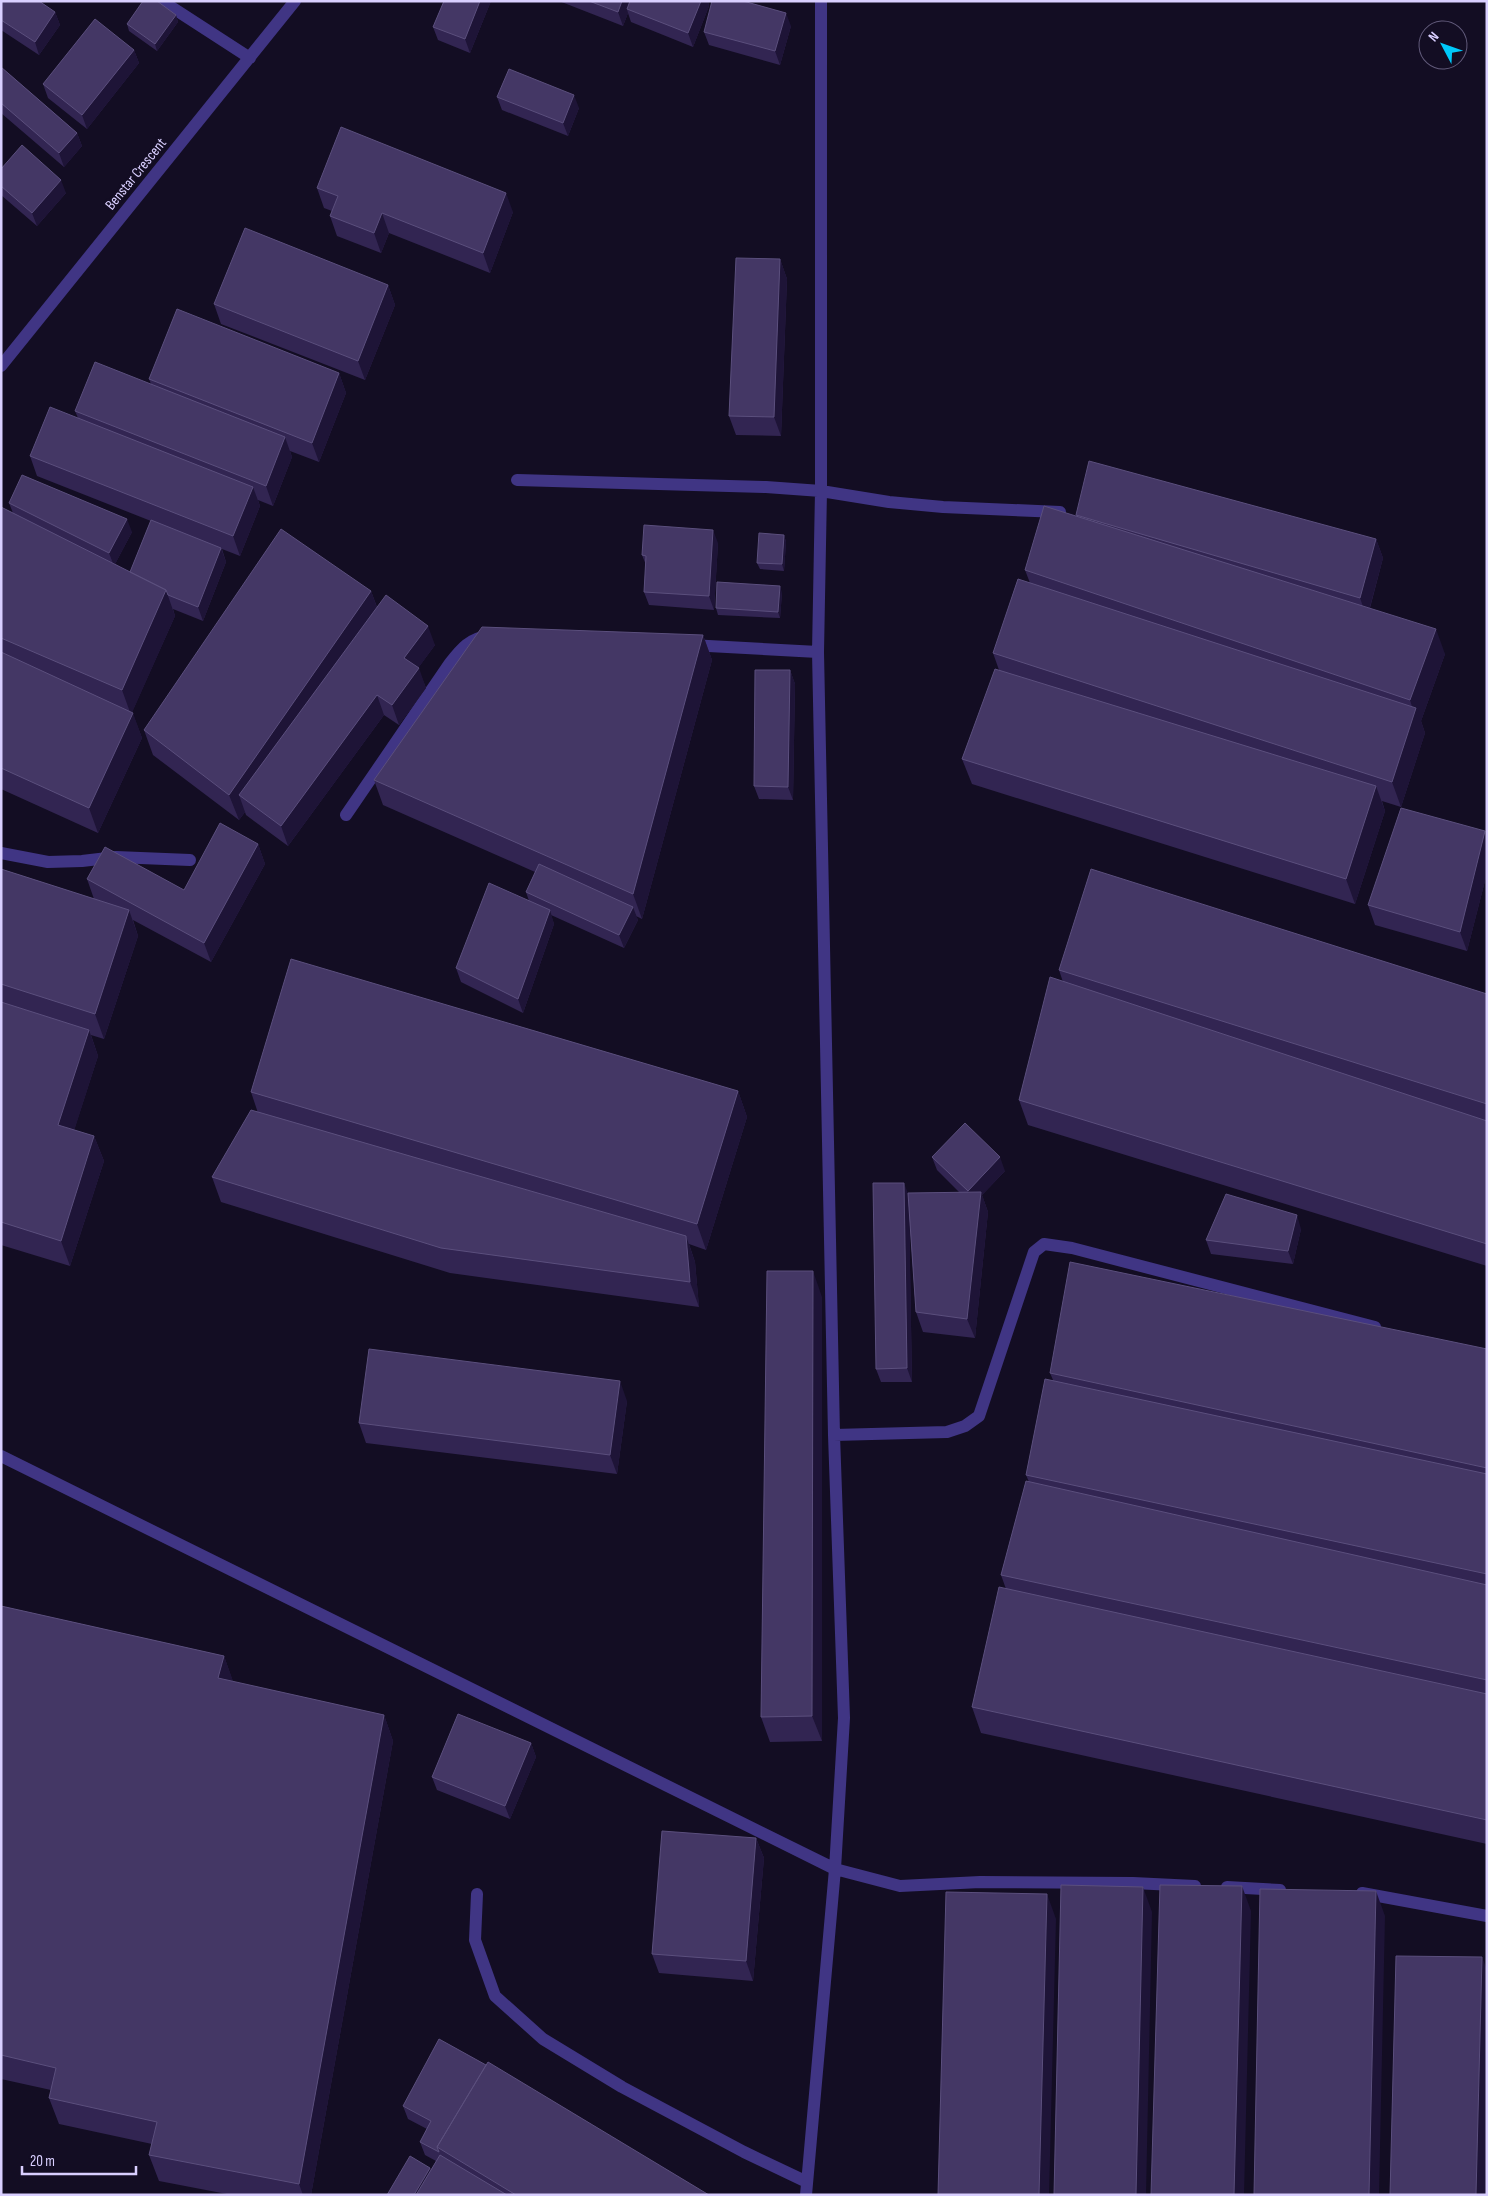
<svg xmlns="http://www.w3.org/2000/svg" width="1488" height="2196" viewBox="0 0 1488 2196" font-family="'Sofia Sans Condensed',sans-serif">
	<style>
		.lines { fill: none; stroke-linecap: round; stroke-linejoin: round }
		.minor { stroke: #403584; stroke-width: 12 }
		.wall { fill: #322552 }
		.shaded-wall { fill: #1e1437 }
		.building { fill: #443765; stroke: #5b4f7d }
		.labels { text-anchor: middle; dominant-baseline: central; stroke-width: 5; stroke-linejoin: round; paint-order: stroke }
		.street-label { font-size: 15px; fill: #d9cfff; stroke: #130d23 }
	</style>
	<rect width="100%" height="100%" fill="#130d23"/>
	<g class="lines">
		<path class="minor" d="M162,1l88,57
			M1,366l294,-365
			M517,480l249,7 55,4 68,11 54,5 117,5
			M690,645l128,7
			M346,815l104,-152c11,-14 20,-25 38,-27
			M1,853l47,9 34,-1 34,-4 74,3
			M834,1435l113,-3 18,-6 14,-10 55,-164 10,-8 28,4 303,79
			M1,1456l834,413 65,17 80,-4 153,1 62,3
			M1227,1887l53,3
			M1362,1893l125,23
			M477,1894l-2,46 20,56 48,43 79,48 122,65 63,30
			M806,2195l29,-326 9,-151 -10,-283 -16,-783 3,-161v-490"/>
	</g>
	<path class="wall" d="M1,1l54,11 5,13 -21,30 -38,-25z
		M444,1h47l-21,52 -32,-13 -5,-13z
		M559,1h149l1,5 -16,41 -62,-25 -3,-9 -5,13z
		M176,15l2,7 -21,29 -28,-20 -2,-7z
		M791,26l-11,39 -71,-20 -5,-13z
		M134,50l5,13 -52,66 -39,-31 -5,-14z
		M1,67l76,66 5,13 -18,21 -63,-54z
		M497,97l82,11 -11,28 -66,-26z
		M1,169l65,24 -29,33 -36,-31z
		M317,188l196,24 -23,61 -101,-40 -8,20 -44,-17 -7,-20 2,-5 -8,-3z
		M780,259l7,20 -6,157 -45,-1 -7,-19z
		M388,285l7,20 -30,75 -144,-56 -7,-20z
		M339,373l7,20 -27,69 -29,-11 2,6 -19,49 -15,-6 2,6 -20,50 -18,-7 4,13 -23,59 -30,-12 2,7 -43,96 10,26 -44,95 -97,-44v-282l12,6 -4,-10 123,29 -17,32 15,8 21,-51 -114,-45 -7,-20 48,-38 -3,-7 76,-27 -2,-5z
		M1076,515l300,24 7,19 -13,50 75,46 -24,67 4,12 -24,74 -19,-6 3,10 -30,93 -383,-120 -10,-25 37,-89 -6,-17 37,-70 -5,-13 51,-54z
		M784,535l2,7 -2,29 -24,-2 -3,-6z
		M718,543l-4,67 -65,-5 -5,-13 2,-27 -4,-10z
		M371,591l6,16 58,38 -17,23 8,20 -27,37 -15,-10 -96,131 -42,-31 -1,-3 -6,8 -86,-65 -9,-25z
		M782,593l-2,25 -62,-3 -2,-7z
		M703,635l9,25 -70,259 -6,-3 2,4 -14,28 -73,-33 3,9 -31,89 -62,-31 -5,-14 73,-67 -3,-9 9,-20 -152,-67 -9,-25z
		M790,670l5,14 -2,116 -34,-1 -5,-13z
		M1487,835v38l-20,78 -92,-26 -7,-20z
		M258,844l7,20 -54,98 -78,-42 5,16 -34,103 -13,-4 7,21 -24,74 20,6 10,25 -34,105 -69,-21v-376l93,30 -7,-20 97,11z
		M1059,970l428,24v272l-459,-141 -9,-25 44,-118z
		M738,1091l9,26 -41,133 -17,-6 6,18 4,45 -249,-34 -229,-71 -9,-25 46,-64 -7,-21z
		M932,1157l73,14 -23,24 6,17 -13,126 -52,-6 -7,-20 -7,-100 3,170h-31l-5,-13 32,-176h52l-23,-23z
		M1301,1229l-8,35 -82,-10 -5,-14z
		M822,1297v444l-52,1 -9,-25z
		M1487,1349v495l-506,-111 -9,-26 34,-118 -5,-14 28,-93 -3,-7 27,-95 -3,-7z
		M627,1401l-10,73 -251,-31 -7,-20z
		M1,1606l223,50 9,26 151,33 9,26 -82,454h-79l-73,-14 -10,-26 3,-11 -93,-20 -10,-26 2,-8 -50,-11z
		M531,1743l5,14 -26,62 -73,-29 -5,-13z
		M756,1838l8,20 -11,123 -94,-8 -7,-19z
		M403,2106l306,89h-322l43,-27 1,2 5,-9 -11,-6 -5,-13 7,-13 -19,-10z"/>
	<path class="shaded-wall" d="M480,1h11l-21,52 -5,-14z
		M622,1h10l-5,8 1,4 -5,13 -5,-14z
		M701,1h7l1,5 -16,41 -5,-14z
		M55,12l5,13 -21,30 -4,-13z
		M786,13l5,13 -11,39 -5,-14z
		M176,15l2,7 -21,29 -2,-7z
		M134,50l5,13 -52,66 -5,-14z
		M574,95l5,13 -11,28 -5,-13z
		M77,133l5,13 -18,21 -5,-14z
		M61,180l5,13 -29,33 -5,-13z
		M506,193l7,19 -23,61 -7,-20z
		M382,213l7,20 -8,20 -7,-20z
		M780,259l7,20 -6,157 -7,-19z
		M388,285l7,20 -30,75 -7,-19z
		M339,373l7,20 -27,69 -7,-19z
		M285,437l7,20 -19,49 -7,-20z
		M253,487l7,19 -20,50 -7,-20z
		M127,519l5,13 -18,34 -5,-13z
		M713,530l5,13 -4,67 -5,-14z
		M784,535l2,7 -2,29 -2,-7z
		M1376,539l7,19 -16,60 -7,-20z
		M221,548l5,14 -23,59 -5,-14z
		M780,586l2,7 -2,25 -2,-6z
		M166,590l9,26 -44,99 -9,-25z
		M371,591l9,25 -141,179 6,17 -6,8 -10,-25z
		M428,626l7,19 -24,33 -7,-20z
		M1436,629l9,25 -24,67 4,12 -24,74 -9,-25 22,-69 -4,-13z
		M703,635l9,25 -70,259 -9,-25z
		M419,668l7,20 -27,37 -7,-20z
		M790,670l5,14 -2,116 -5,-13z
		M377,695l7,20 -96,131 -7,-20z
		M133,713l9,25 -44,95 -9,-25z
		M1376,786l9,25 -30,93 -9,-25z
		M1485,831l2,4v38l-20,78 -7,-19z
		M258,844l7,20 -54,98 -7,-19z
		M633,907l5,13 -14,28 -5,-13z
		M129,910l9,26 -34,103 -9,-25z
		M550,910l4,14 -31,89 -5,-14z
		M89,1030l9,26 -30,94 -10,-25z
		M738,1091l9,26 -41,133 -9,-26z
		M94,1136l10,25 -34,105 -9,-25z
		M1000,1157l5,14 -23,24 6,17 -13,126 -8,-19 5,-115 -4,-13z
		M904,1183l5,13 3,186 -5,-14z
		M1297,1215l4,14 -8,35 -5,-13z
		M686,1236l9,26 4,45 -9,-25z
		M813,1271l9,26v444l-10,-25z
		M620,1381l7,20 -10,73 -7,-19z
		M224,1656l9,25 -6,23 -9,-26z
		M384,1715l9,26 -82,454h-8l-4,-11z
		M531,1743l5,14 -26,62 -5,-13z
		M756,1838l8,20 -11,123 -7,-20z
		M1242,1886l9,25 -7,284h-10z
		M1143,1887l9,25 -6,283h-10z
		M1376,1891l9,25 -6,279h-10z
		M1047,1894l9,25 -7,276h-10z
		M1482,1957l5,13v188l-1,37h-10z
		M430,2168l5,13 -8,14h-13z"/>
	<path class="building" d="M1,1h38l16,11 -20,30 -34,-22z
		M143,1h14l19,14 -21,29 -28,-20z
		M444,1h36l-15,38 -32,-12z
		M589,1h33l-4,11z
		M630,1h71l-13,32 -61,-24z
		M712,1h31l43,12 -11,38 -71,-19z
		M95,19l39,31 -52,65 -39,-31z
		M1,67l76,66 -18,20 -58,-50z
		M509,69l65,26 -11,28 -66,-26z
		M341,127l165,66 -23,60 -101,-40 -8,20 -44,-17 8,-20 -21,-8z
		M22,145l39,35 -29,33 -31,-27v-17z
		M245,228l143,57 -30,76 -144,-57z
		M736,258l44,1 -6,158 -45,-1z
		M177,309l162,64 -27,70 -163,-64z
		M95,362l190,75 -19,49 -191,-75z
		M50,407l203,80 -20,49 -203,-80z
		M1089,461l287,78 -16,59 -284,-83z
		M22,475l105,44 -18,34 -100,-50z
		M1044,506l392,123 -26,71 -385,-130z
		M1,507l165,83 -44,100 -121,-52z
		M151,520l70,28 -23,59 -30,-12 -2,-5 -36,-18z
		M644,525l69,5 -4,66 -65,-4 2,-36 -4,-1z
		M281,529l90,62 -142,204 -85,-65z
		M759,533l25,2 -2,29 -25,-1z
		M1018,579l398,129 -24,74 -399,-129z
		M717,582l63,4 -2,26 -62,-4z
		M386,595l42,31 -24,32 15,10 -27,37 -15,-10 -96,131 -42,-31z
		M482,627l221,8 -70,259 -259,-114z
		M1,652l132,61 -44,95 -88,-40z
		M995,669l381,117 -30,93 -384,-120z
		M755,670h35l-2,117 -34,-1z
		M1401,808l84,23 -25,101 -92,-27z
		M220,823l38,21 -54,99 -117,-64 18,-32 79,43z
		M539,864l94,43 -14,28 -93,-43z
		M1,869l128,41 -34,104 -94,-30z
		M1091,869l396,125v110l-428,-134z
		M489,883l61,27 -32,89 -62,-31z
		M291,959l447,132 -41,133 -446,-132z
		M1050,977l437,144v123l-468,-144z
		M1,1002l88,28 -31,95 36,11 -33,105 -60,-19z
		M251,1110l435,126 4,46 -249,-34 -229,-71z
		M965,1123l35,34 -32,34 -36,-34z
		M873,1183h31l3,185 -31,1z
		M981,1192l-14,127 -51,-7 -8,-119z
		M1226,1194l71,21 -9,36 -82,-11z
		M1070,1262l417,87v119l-437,-95z
		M767,1271h46l-1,445 -51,1z
		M369,1349l251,32 -10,74 -251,-32z
		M1045,1379l442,95v100l-461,-99z
		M1026,1481l461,104v95l-486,-105z
		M999,1587l488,107v126l-515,-113z
		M1,1606l223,50 -6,22 166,37 -85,469 -150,-29 8,-33 -108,-24 7,-30 -55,-13z
		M458,1714l73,29 -26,63 -73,-29z
		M662,1831l94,7 -10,123 -94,-7z
		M1061,1885l82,2 -7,308h-82z
		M1160,1885l82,1 -8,309h-83z
		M1260,1889l116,2 -7,304h-115z
		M946,1892l101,2 -8,301h-101z
		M1396,1956l86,1 -6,238h-86z
		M439,2039l47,26 -49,82 2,5 -19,-10 11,-21 -28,-15z
		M488,2062l221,133h-193l-79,-48z
		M440,2155l67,40h-91z
		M410,2156l20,12 -16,27h-27z"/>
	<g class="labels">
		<g class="street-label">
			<text transform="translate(136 174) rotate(-51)">Benstar Crescent</text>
		</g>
	</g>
	<rect width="1488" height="2196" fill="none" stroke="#d9cfff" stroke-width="5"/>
	<g transform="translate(1443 45) rotate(311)"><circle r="24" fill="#130d23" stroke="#625b7b"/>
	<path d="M0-4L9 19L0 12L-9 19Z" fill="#00c9fa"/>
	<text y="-8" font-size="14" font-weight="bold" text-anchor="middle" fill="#d9cfff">N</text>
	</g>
	<path d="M22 2166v8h114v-8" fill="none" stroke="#d9cfff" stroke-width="2.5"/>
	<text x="30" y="2166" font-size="15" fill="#d9cfff" stroke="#130d23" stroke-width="4" paint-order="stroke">20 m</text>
</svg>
